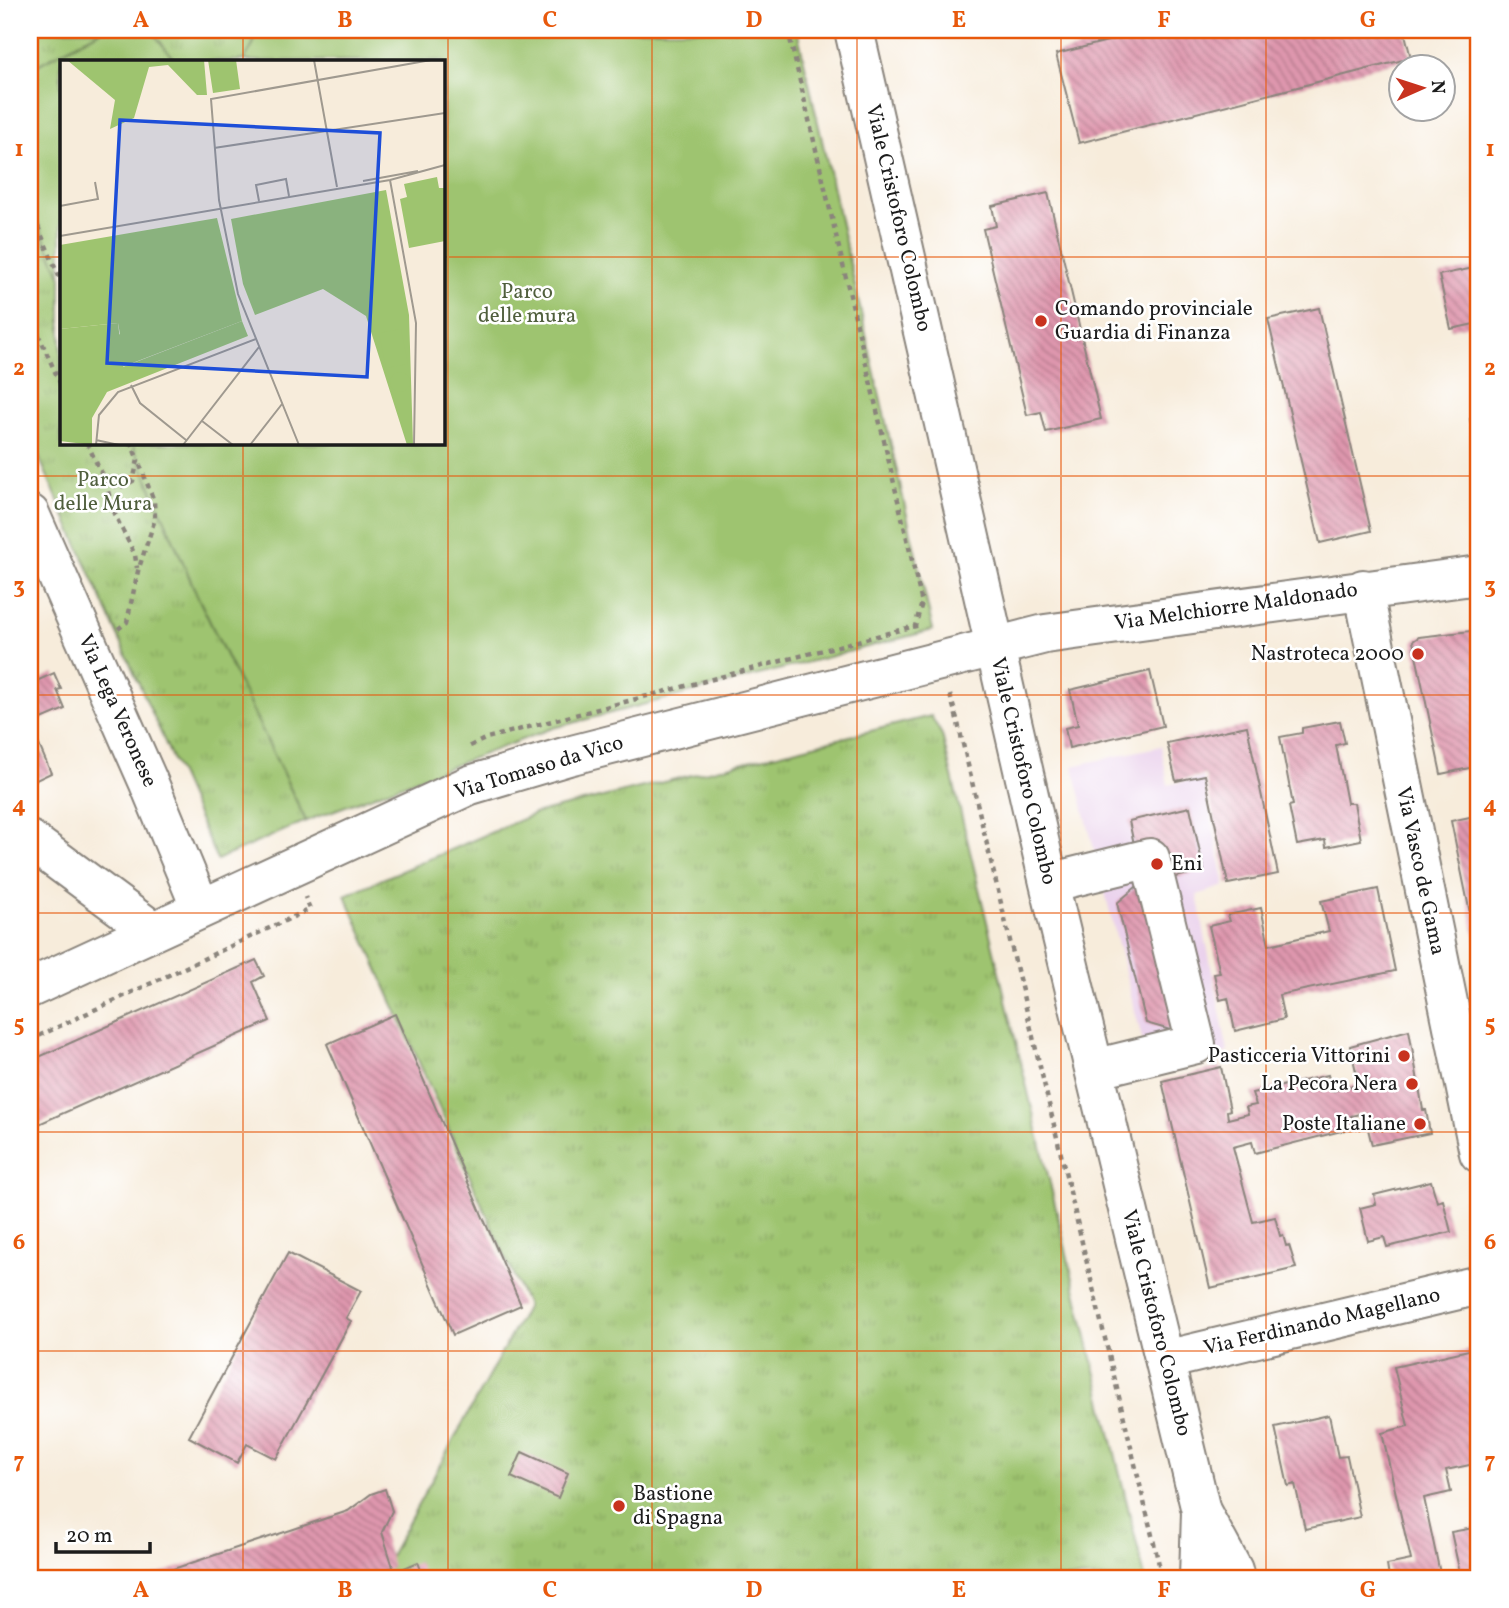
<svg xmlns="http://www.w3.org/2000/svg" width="1509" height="1608" viewBox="0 0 1509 1608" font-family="Vollkorn,serif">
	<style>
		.built { fill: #ead1ec }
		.grass { fill: url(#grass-tufts); stroke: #5d7046; stroke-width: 2 }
		.pitch { fill: #9ec46f; stroke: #5d7046; stroke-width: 2 }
		.building { fill: url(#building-back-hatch) }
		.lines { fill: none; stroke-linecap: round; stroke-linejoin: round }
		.minor-casing { stroke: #8a847c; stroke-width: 42 }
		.path { stroke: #8a847c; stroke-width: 4.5; stroke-dasharray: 5 5; stroke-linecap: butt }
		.minor { stroke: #fff; stroke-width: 38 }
		.grid { fill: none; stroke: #e8590c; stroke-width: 2; stroke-opacity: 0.55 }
		.poi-dot { fill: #c8321e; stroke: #fff; stroke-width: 2.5 }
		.labels { text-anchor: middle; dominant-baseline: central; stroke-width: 5; stroke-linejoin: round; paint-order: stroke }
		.street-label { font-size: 21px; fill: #1c1c1c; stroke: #fff }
		.park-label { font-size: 21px; fill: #505f3d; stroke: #fff }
		.poi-label { font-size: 21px; fill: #1c1c1c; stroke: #fff; text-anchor: end }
		.inset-road { fill: none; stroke: #9f998f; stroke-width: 2 }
		.view { fill: #1d4ed8; fill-opacity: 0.15; stroke: #1d4ed8; stroke-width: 3.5 }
		.inset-edge { fill: none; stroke: #1c1c1c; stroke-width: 3.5 }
		.neatline { fill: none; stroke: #e8590c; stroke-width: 2.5 }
		.grid-label { font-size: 23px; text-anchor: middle; font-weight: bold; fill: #e8590c }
	</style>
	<defs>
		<pattern id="grass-tufts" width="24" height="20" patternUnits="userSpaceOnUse" patternTransform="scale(1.75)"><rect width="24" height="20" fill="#9ec46f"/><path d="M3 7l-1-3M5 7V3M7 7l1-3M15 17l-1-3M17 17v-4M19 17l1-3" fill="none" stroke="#88a860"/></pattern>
		<pattern id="building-back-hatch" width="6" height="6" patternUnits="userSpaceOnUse" patternTransform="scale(1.75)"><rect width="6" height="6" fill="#df97ae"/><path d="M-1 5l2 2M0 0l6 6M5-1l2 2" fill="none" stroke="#b47a8d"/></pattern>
	</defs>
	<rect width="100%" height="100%" fill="#fff"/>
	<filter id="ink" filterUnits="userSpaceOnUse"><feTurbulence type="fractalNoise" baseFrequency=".0143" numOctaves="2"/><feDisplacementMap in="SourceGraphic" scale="14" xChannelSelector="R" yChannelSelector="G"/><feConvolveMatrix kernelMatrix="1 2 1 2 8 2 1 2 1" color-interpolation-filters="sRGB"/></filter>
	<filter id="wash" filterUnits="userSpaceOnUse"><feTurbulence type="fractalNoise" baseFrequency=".00686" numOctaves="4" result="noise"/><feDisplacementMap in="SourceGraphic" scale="28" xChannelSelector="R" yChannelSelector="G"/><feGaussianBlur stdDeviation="1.57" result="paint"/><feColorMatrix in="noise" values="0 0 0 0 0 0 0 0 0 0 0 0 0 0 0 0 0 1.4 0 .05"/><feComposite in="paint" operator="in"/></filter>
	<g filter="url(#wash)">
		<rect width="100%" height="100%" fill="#f7ecdb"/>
		<path class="built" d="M1161,746l7,39 35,-8 22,109 -28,9 31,157 -76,26 -79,-312z"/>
		<path class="grass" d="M30,30h72l-72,39z
			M151,30h104c0,13 -4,21 -12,31h-68z
			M30,204l31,73v166h71l65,152 109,226 -89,39 -187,-423z
			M931,716l11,19 203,843h-767l149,-272 -182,-411 189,-81z"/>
		<path class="pitch" d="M102,30h49l24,31h-114v216l-31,-73v-135z
			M255,30h542l136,600 -380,98 -247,93 -109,-226 -65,-152h311v-382h-200l10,-15z"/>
		<g id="blocks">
			<path class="building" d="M1152,30h252l7,28 -332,85 -23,-89z
				M1048,193l53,226 -55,13 -5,-20 -14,3 -44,-186 13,-3 -4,-20z
				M1479,267v56l-28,6 -12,-54z
				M1319,308l52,223 -51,12 -52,-224z
				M1479,417v41h-1l-8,-39z
				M1479,630v136l-38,8 -28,-133 6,-4z
				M1150,671l13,55 -94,22 -4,-20 13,-3 -8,-35z
				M54,673l7,16 -4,1 8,19 -35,15 21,49 -21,10v-99z
				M1340,721l5,22 -9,2 11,58h7l7,37 -35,7 -1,-7 -28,5 -8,-39 4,-1 -13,-68 22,-4v-5z
				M1247,726l31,148 -50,10 -23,-109 -29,6 -9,-38z
				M1190,807l14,64 -43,9 -26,-31 -6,-28z
				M1479,815v137h-1l-27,-131z
				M1143,881l34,151 -31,-9 -29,-120z
				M1378,889l17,82 -116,24 5,24 -49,12 -7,-33 -8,2 -6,-26 6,-1 -11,-47 21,-5 -2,-6 33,-7 8,37 60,-14 -8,-30z
				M256,960l8,16 -11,6 17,39 -240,107v-67z
				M395,1014l126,291 -68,30 -126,-291z
				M1409,1030l14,80h3l4,23 -58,12 -8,-32 -13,3 2,12 -98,25 -3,-11 -19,5 20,75 22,-5 5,19 3,-1 3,11 3,-1 7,23 -86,20 -48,-207 59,-14 9,43 -3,1 1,8 20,-5 -2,-7 10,-2 -4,-12 76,-18 4,16 27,-7 -9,-38z
				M1431,1181l6,21 6,-2 8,32 -64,15 -3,-10 -16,4 -8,-33 16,-4 -2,-9z
				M288,1253l73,38 -15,27 5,3 -75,138 -29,-15 -10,19 -48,-26z
				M1473,1349l6,24v90l-33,7 5,22 -27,6 17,80h-52l-2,-13 24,-5 -29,-127 26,-7 -14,-59z
				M1329,1415l9,42 9,-1 13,61 -55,12 -10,-45 -7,2 -13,-59z
				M522,1452l46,21 -10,25 -47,-21z
				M385,1489l7,22 -10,21 11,35 -15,11h-232l202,-67 23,-17z
				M1479,1527v51h-18l-10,-46z
				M418,1562l6,16h-17l-3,-10z"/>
		</g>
	</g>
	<g filter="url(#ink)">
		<use href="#blocks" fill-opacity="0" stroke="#8a847c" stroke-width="2"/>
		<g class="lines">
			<g class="minor-casing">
				<path id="minor" d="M854,30l195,853 152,628 -2,67
					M30,514l118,267 53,128
					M1363,589l116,564
					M30,840l123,91
					M1049,883l101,-25 46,186 -102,25
					M30,988l440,-203 98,-29 477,-122 434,-59
					M1165,1360l314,-75
					M1202,1513l31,57 2,8"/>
			</g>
			<path class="path" d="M788,30l134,573 -7,23 1,5
				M30,208l31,73
				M30,316l31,69
				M87,443l18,38 14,7 14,-7 5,-21 -7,-17
				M105,482l11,35 19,38 2,13
				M118,629l9,-7 11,-51 17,-52 -1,-18 -16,-41
				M950,695l7,24 205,858
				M470,746l17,-8 428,-112
				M30,1040l280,-131 -5,-12"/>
			<use href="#minor" class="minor"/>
		</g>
	</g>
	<path class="grid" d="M243,30v31M448,30v1548M652,30v1548M857,30v1548M1061,30v1548M1266,30v1548M30,257h31M443,257h1036M243,443v1135M30,476h1449M30,695h1449M30,913h1449M30,1132h1449M30,1351h1449"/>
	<g class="poi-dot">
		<circle cx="1041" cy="321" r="7"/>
		<circle cx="1418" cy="654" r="7"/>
		<circle cx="1157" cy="864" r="7"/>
		<circle cx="1404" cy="1056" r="7"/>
		<circle cx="1412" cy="1084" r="7"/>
		<circle cx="1420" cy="1124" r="7"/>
		<circle cx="619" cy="1506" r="7"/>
	</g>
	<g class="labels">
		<g class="street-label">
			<text transform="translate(898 218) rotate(77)">Viale Cristoforo Colombo</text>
			<text transform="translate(1236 607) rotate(-8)">Via Melchiorre Maldonado</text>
			<text transform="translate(117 711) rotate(66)">Via Lega Veronese</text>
			<text transform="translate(539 768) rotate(-17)">Via Tomaso da Vico</text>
			<text transform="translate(1023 771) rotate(77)">Viale Cristoforo Colombo</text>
			<text transform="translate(1420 871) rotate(78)">Via Vasco de Gama</text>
			<text transform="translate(1322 1322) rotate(-13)">Via Ferdinando Magellano</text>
			<text transform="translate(1156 1323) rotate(76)">Viale Cristoforo Colombo</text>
		</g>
		<g class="park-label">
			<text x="527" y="292">Parco<tspan x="527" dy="24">delle mura</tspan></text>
			<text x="103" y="480">Parco<tspan x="103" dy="24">delle Mura</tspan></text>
		</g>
		<g class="poi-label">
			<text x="1055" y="309" text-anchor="start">Comando provinciale<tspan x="1055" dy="24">Guardia di Finanza</tspan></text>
			<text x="1404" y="654">Nastroteca 2000</text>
			<text x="1171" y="864" text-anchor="start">Eni</text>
			<text x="1390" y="1056">Pasticceria Vittorini</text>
			<text x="1398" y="1084">La Pecora Nera</text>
			<text x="1406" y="1124">Poste Italiane</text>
			<text x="633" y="1494" text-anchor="start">Bastione<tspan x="633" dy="24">di Spagna</tspan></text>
		</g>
	</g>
	<g transform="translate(60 60)">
		<rect width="385" height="385" fill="#f7ecdb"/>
		<path d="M7,0h137l3,35h-10l-29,-30 -19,2 -15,51 -24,11 5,-29zM377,117l2,11h6v53l-36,7 -9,-49 7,-2 -3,-13zM326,130l23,125 4,129 -6,1 -41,-129 -43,-27 -68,26 -12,-31 -12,-65zM182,261l6,15 -141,56 -15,26v27l-32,-4v-112l58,-6 5,44z" fill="#9ec46f"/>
		<path d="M148,0h28l4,29 -27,4zM157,158l25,103 -120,46 -12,-26 10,-7 -2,-11 -58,6v-84zM341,269l7,35 -22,4 -7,-35zM330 322a10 10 0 1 1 20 0a10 10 0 1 1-20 0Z" fill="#9ec46f"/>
		<path class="inset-road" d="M254,0l23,127M154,88l231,-35M330,120l26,143 -2,122M303,121l55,-10M199,141l-3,-16 30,-6 3,17M0,146l38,-7 -3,-17M0,176l330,-56 55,-15M71,325l9,18 46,37M142,361l31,24M36,380l23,5M36,385l3,-30 19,-23 138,-53M123,385l76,-98M190,385l32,-41M239,385l-61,-151 -19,-94 -8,-101 220,-39"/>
		<path class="view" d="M60,60l260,13 -13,244 -260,-14z"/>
		<rect width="385" height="385" class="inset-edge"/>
	</g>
	<rect width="1509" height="1608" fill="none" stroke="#fff" stroke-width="77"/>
	<g transform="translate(1422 88) rotate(87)"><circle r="33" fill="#ffffff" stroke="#a4a4a4" stroke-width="2"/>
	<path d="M0-5L12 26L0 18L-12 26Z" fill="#c8321e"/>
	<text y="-10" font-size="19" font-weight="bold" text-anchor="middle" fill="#1c1c1c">N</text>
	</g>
	<path d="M56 1542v10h94v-10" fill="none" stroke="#1c1c1c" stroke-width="3.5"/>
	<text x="66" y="1542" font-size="21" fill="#1c1c1c" stroke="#ffffff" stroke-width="5" paint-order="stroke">20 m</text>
	<rect x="38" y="38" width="1432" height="1532" class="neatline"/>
	<g class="grid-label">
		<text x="141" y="27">A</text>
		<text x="345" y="27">B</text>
		<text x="550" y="27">C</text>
		<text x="754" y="27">D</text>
		<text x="959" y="27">E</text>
		<text x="1164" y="27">F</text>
		<text x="1368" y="27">G</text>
		<text x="19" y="156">1</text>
		<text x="1490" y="156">1</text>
		<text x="19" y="375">2</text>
		<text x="1490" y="375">2</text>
		<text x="19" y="593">3</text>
		<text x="1490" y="593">3</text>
		<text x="19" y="812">4</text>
		<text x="1490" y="812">4</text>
		<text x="19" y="1031">5</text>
		<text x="1490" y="1031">5</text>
		<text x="19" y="1249">6</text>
		<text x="1490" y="1249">6</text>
		<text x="19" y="1468">7</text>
		<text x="1490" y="1468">7</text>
		<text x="141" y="1597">A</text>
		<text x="345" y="1597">B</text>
		<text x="550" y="1597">C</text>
		<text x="754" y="1597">D</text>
		<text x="959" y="1597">E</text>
		<text x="1164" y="1597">F</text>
		<text x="1368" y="1597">G</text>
	</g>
</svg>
